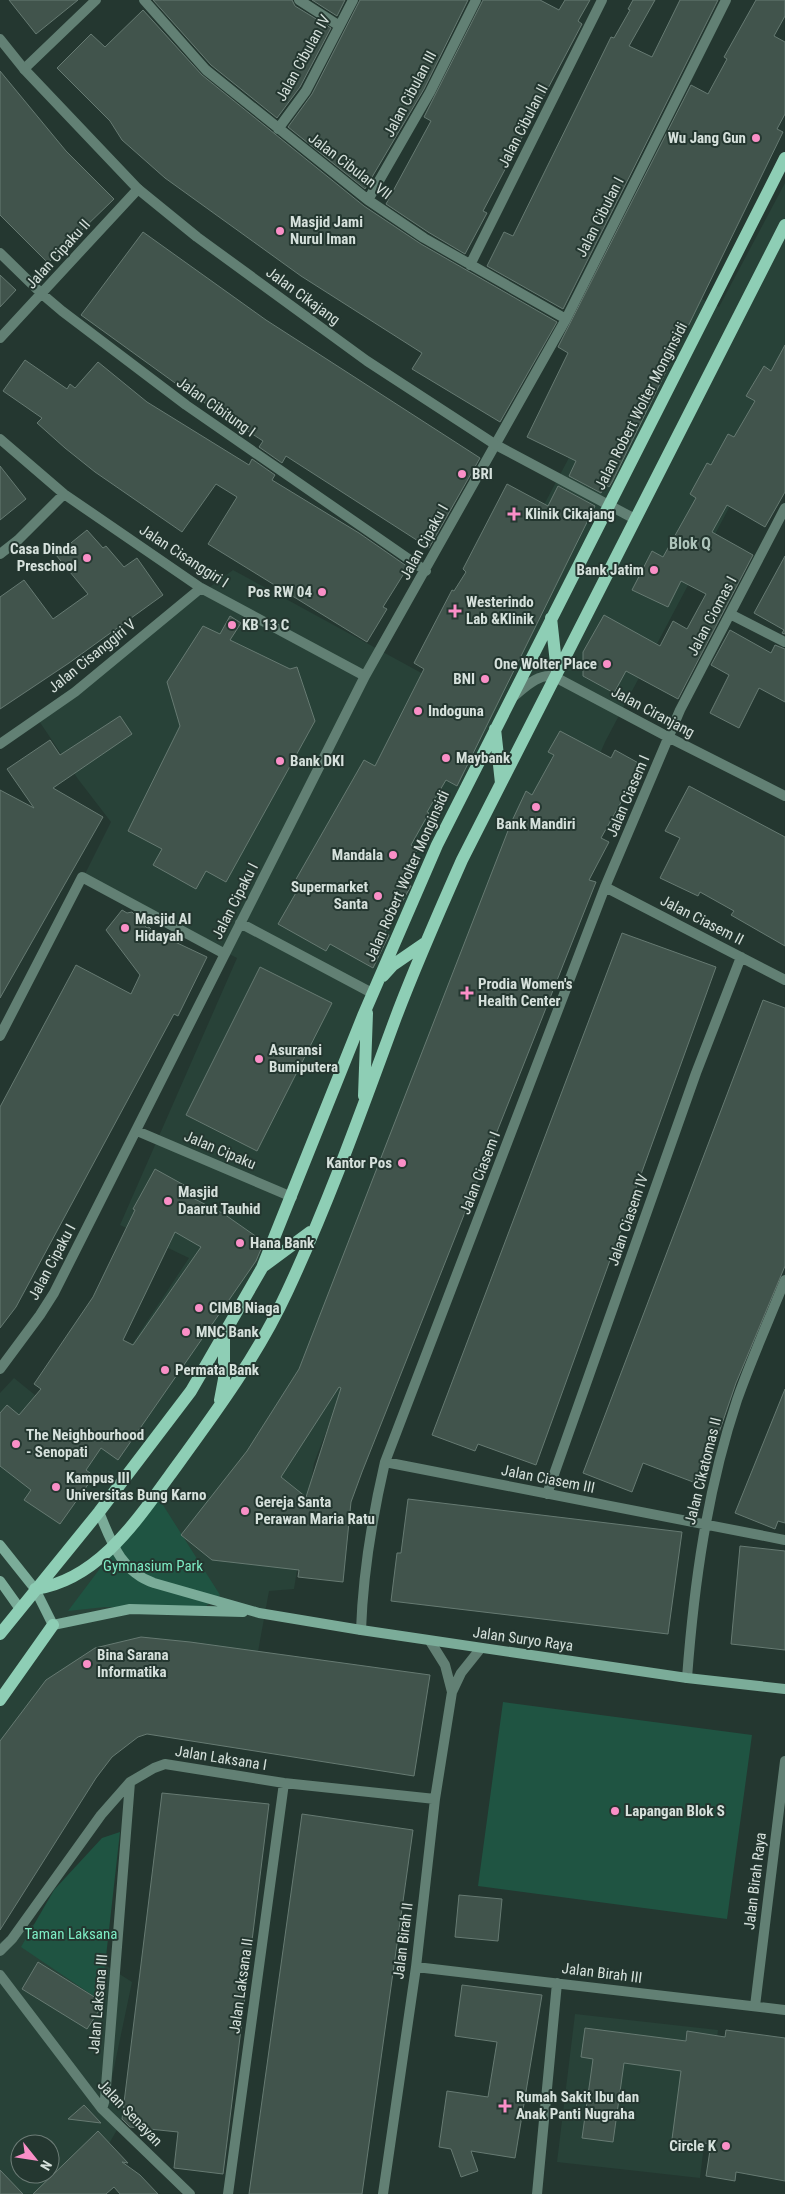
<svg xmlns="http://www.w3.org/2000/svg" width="785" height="2194" viewBox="0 0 785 2194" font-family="'Roboto Condensed',sans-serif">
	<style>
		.built { fill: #284238; fill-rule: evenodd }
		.green { fill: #1f5442 }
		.building { fill: #41544c; stroke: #667a72; fill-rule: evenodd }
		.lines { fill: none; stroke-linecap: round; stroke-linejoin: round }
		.minor { stroke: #628074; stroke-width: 10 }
		.tertiary { stroke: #628074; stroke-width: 10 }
		.secondary { stroke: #7bac99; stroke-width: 10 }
		.primary { stroke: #8eceb5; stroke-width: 12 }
		.poi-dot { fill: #fa8fc7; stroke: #243730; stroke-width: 2 }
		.labels { text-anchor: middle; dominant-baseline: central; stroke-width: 4; stroke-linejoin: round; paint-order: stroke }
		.street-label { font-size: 15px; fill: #d6e1dc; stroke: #243730 }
		.poi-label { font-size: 15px; font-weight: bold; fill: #d6e1dc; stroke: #243730; text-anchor: start }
		.park-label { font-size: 15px; fill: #7decc4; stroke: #243730 }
		.neighbourhood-label { font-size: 16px; font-weight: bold; fill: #adc4ba; stroke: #243730 }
	</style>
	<rect width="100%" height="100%" fill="#243730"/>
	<path class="built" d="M785,183v219l-180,340 -107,247 -184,474 -20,126 -25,2 -21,116 -248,57v-371l14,-15 59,48 34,-44 82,-124 -69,-33 117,-267 -154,-80 28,-56 -33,-43 -43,-64 198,-145 214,117 216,-406 56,26z
		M38,1922l94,60 -22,105 19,22 -49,85h-80v-252zM20,2144h30v30h-30z
		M575,2014l143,16 -18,148 -143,-16z"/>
	<path class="green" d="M156,1494l64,101 -18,14 -97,-2 -37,4z
		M503,1702l249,33 -25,184 -249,-33z
		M120,1832l-19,169 -80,-54 33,-57 48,-52z"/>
	<path class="building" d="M9,0h69l-42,34z
		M153,0h139l3,6 36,22 -31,59 -23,31 -66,-53z
		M312,0h33l-8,16z
		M360,0h108l-44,89 -59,100 -77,-62 24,-33z
		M483,0h57l19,10 6,-10h25l-12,21 4,3 -99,187 4,2 -22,41 -37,-22 -42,-28 45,-83 -7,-4z
		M633,0h22l-26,46 23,11 28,-57h38l-155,309 -76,-43 17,-34 9,4 98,-199 3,1 16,-28 -2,-1z
		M756,0h29v16l-11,20 11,6v72l-8,15 6,3 -171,350 -3,5 -3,-2 -5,8 -32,-17 7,-15 -49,-24 41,-84 -10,-6 133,-262 17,9 19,-35 -3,-2z
		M143,10l59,65 162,131 57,38 136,78 -57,100 -88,-53 10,-16 -121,-77 -136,-98 -43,-38 -12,-19 -53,-53 34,-34 14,13z
		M0,71l66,80 48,48 -66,64 -48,-48z
		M143,232l123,88 214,138 -51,90 -143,-92 -4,7 -23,-16 4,-6 -81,-53 -101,-73z
		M0,275l16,15 -16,17z
		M785,345v147l-20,35 -38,-22 -15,27 41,23 -75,144 -52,-28 -12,22 -31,-17v-24l21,-37 56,31 13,-25 14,8 19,-35 -25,-13 -13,26 -36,-17 20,-39 11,6 33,-59 -6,-4 17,-31 4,2 17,-31 6,3 21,-36 -9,-5 18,-30 7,5z
		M25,360l42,29 3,-5 5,4 23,-26 49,40 102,63 3,-6 23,16 -3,5 87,53 49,34 -25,40 4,2 -20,33 -159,-98 29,-47 -21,-13 -34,48 -87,-60 -30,-24 -28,-25 5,-5 -39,-27z
		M0,466l26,33 -26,21z
		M507,484l41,22 10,-20 37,20 -138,280 -11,-6 -19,32 2,1 -18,32 7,3 -17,32 10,6 -26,46 4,3 -16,33 -43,-24 -4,7 -48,-27 19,-33 -6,-3 73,-128 11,6 49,-97 -10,-6 38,-73 2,1 12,-19 -3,-3z
		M87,530l16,18 3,-2 18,21 13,-9 26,37 -94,68 -69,46v-112l24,-17 29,39 35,-25 -32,-39z
		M785,556v78l-3,-1 2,-3 -30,-17z
		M230,616l11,7 -11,17 60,29 7,-2 18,54 -89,161 -20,-11 -10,18 -43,-24 9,-16 -34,-18 52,-105 -13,-44 36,-56 17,8z
		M730,630l41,23 4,-8 10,4v53l-26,-14 -20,40 -29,-15 19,-38 -18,-10z
		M120,716l12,18 -79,54 50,29 -103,181v-208l34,18 -27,-39 43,-29 10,15z
		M560,731l51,27 4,-8 27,15 -41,73 8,4 -20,38 7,2 -234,590 -11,30 -8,80 -45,-5 1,-7 -87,-10 -31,-25 66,-84 52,-82 212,-546 15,-32 6,4 22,-40 -6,-3zM339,1387l2,1 -35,109 -25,-20z
		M689,786l96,51v109l-54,-31 3,-4 -34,-19 -2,4 -38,-18 20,-40 -15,-7z
		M122,910l5,3 5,-1 15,16 2,-1 5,5 53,25 -29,59 -4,-2 -158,293 -16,21v-221l76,-142 55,29 9,-19 -34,-45z
		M622,933l94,34 -180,498 -58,-21 -3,7 -43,-16z
		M260,967l72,36 -75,148 -71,-36z
		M763,1000l22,8v258l-49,117 -35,102 -58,-22 -11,29 -49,-19z
		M155,1169l38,21 -4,6 35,18 40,28 -8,19 -138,199 -17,-12 -15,22 8,6 -34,48 -36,-24 7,-10 -31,-24v-53l7,-8 12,10 22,-26 -7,-5 59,-87 42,-87 -2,-1zM175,1232l26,15 -68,98 -10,-5z
		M785,1389v134l-7,-2 -3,8 -40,-16z
		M408,1499l274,33 -14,102 -277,-33 6,-48h4z
		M740,1546l45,5v99l-54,-6z
		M141,1637l49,5 240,33 -16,101 -267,-42 -9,3 -26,20 -16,21 -96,152v-189l46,-61 49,-32z
		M162,1793l107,11 -46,370 -49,-6 4,-36 -48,-5 -8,-8z
		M302,1814l111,16 -51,364h-113z
		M459,1895l43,4 -4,42 -43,-4z
		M38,1962l66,41 -17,26 -65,-40z
		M462,1985l80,10 -27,163 -44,-7 7,20 -17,6 -10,-28 -12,-2 8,-56 41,6 9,-55 -42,-6z
		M585,2028l101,13 1,-10 38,6 1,-7 59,8v143l-49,-9 -1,9 -29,-5 5,-32 -39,-5 9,-68 -57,-8 -11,79 -31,-4 11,-79 -12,-2z
		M84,2105l17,18 -33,-4z
		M98,2131l30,32 -6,-1 18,13 18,19h-38l-6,-7 -8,7h-73z
		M0,2170l23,24h-23z"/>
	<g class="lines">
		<path class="minor" d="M144,0l62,70 162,130 56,38 142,81
			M299,0l39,25
			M24,69l72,-69
			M278,129l28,-38 47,-91
			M368,200l62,-108 46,-92
			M0,253l42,41 20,17 124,94 240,166
			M470,265l132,-265
			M0,338l138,-149
			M0,439l64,55 137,94 164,88
			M0,554l18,-14 46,-46
			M730,614l55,28
			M513,697c11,-9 26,-25 42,-20l115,61 115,58
			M0,744l75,-52 126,-104
			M605,887l180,93
			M240,923l132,70
			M0,1036l82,-159 143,77
			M137,1131l155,66
			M0,1369l40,-54 14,-22 311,-617 201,-357 160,-319
			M385,1462l400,78
			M547,1494l149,-421 45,-116
			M361,1630c2,-57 11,-112 24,-168l220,-575 75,-177 105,-202
			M430,1641l15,24 7,27
			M687,1678c7,-94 20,-188 50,-278 14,-40 32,-80 48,-120
			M0,1951l12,-12 89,-124 29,-33 24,-14 11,-4 119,19 151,16
			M416,1967l369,43
			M0,1975l102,134 88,85
			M755,2006l30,-245
			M102,2109l3,-10 25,-317
			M228,2194l56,-411
			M383,2194l33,-227 19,-168 17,-107 9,-19 20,-25
			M537,2194l20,-211"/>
		<path class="tertiary" d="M0,39l24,30 114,120 59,48 170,124 129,84 139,74"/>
		<path class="secondary" d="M99,1512c12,29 22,60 55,71l105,30 102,17 326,48 98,11
			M0,1545l35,44 18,36 77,-16 113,3
			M0,1581l20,28"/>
		<path class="primary" d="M551,618l6,54
			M495,729l6,54
			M383,976l10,-11 32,-22
			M364,1096l3,-83
			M264,1266l46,-34
			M220,1400l4,-21v-44
			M35,1589c62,-9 101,-67 135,-114 43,-59 87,-118 117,-183 42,-90 75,-183 109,-275 20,-53 43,-105 66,-157l323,-635
			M0,1634l99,-122 92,-121 71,-123 101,-252 74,-171 348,-687
			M0,1700l53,-75"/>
	</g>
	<g class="poi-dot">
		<circle cx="756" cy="138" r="5"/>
		<circle cx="280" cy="231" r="5"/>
		<circle cx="462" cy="474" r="5"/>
		<path d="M511.5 506.5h5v5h5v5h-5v5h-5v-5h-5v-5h5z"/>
		<circle cx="87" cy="558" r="5"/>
		<circle cx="654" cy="570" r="5"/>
		<circle cx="322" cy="592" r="5"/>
		<path d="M452.5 603.5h5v5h5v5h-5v5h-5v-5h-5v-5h5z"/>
		<circle cx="232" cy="625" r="5"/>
		<circle cx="607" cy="664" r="5"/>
		<circle cx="485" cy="679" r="5"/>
		<circle cx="418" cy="711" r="5"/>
		<circle cx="446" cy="758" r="5"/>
		<circle cx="280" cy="761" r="5"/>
		<circle cx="536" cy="807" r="5"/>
		<circle cx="393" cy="855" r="5"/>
		<circle cx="378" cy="896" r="5"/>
		<circle cx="125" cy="928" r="5"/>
		<path d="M464.5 985.5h5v5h5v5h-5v5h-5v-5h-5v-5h5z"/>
		<circle cx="259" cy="1059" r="5"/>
		<circle cx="402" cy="1163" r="5"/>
		<circle cx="168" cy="1201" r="5"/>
		<circle cx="240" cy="1243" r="5"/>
		<circle cx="199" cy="1308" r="5"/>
		<circle cx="186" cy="1332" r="5"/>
		<circle cx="165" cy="1370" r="5"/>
		<circle cx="16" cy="1444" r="5"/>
		<circle cx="56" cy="1487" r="5"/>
		<circle cx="245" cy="1511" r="5"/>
		<circle cx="87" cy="1664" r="5"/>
		<circle cx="615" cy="1811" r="5"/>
		<path d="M502.5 2098.5h5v5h5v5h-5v5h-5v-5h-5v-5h5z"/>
		<circle cx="726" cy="2146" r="5"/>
	</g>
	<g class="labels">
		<g class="street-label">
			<text transform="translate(303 58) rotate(-61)">Jalan Cibulan IV</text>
			<text transform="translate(410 94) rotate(-62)">Jalan Cibulan III</text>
			<text transform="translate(523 126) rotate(-63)">Jalan Cibulan II</text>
			<text transform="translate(350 166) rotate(37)">Jalan Cibulan VII</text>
			<text transform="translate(600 217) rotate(-63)">Jalan Cibulan I</text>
			<text transform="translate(58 254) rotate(-48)">Jalan Cipaku II</text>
			<text transform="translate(303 296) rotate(36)">Jalan Cikajang</text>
			<text transform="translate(641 406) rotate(-63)">Jalan Robert Wolter Monginsidi</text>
			<text transform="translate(216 407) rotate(35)">Jalan Cibitung I</text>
			<text transform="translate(424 542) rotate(-61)">Jalan Cipaku I</text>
			<text transform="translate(184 556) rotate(33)">Jalan Cisanggiri I</text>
			<text transform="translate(712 616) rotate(-62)">Jalan Ciomas I</text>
			<text transform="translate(92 656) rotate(-39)">Jalan Cisanggiri V</text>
			<text transform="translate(653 712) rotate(28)">Jalan Ciranjang</text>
			<text transform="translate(628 796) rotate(-67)">Jalan Ciasem I</text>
			<text transform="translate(407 876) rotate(-66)">Jalan Robert Wolter Monginsidi</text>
			<text transform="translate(235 901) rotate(-63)">Jalan Cipaku I</text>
			<text transform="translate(702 920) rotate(27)">Jalan Ciasem II</text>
			<text transform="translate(220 1150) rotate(23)">Jalan Cipaku</text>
			<text transform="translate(480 1173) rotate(-69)">Jalan Ciasem I</text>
			<text transform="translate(628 1220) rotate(-71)">Jalan Ciasem IV</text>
			<text transform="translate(52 1262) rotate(-62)">Jalan Cipaku I</text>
			<text transform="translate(703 1471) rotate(-76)">Jalan Cikatomas II</text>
			<text transform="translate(548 1479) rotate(11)">Jalan Ciasem III</text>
			<text transform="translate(523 1639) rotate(8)">Jalan Suryo Raya</text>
			<text transform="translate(221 1758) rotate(9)">Jalan Laksana I</text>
			<text transform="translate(755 1881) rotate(-83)">Jalan Birah Raya</text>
			<text transform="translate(403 1941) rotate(-83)">Jalan Birah II</text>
			<text transform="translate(602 1973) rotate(7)">Jalan Birah III</text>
			<text transform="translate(241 1986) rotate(-82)">Jalan Laksana II</text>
			<text transform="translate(98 2004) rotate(-85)">Jalan Laksana III</text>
			<text transform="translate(130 2113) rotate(46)">Jalan Senayan</text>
		</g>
		<g class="poi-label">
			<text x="746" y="138" text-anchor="end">Wu Jang Gun</text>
			<text x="290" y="222">Masjid Jami<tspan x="290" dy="17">Nurul Iman</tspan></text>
			<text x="472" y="474">BRI</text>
			<text x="525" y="514">Klinik Cikajang</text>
			<text x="77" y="549" text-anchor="end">Casa Dinda<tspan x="77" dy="17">Preschool</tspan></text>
			<text x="644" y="570" text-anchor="end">Bank Jatim</text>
			<text x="312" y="592" text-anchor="end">Pos RW 04</text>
			<text x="466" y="602">Westerindo<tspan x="466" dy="17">Lab &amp;Klinik</tspan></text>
			<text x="242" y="625">KB 13 C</text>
			<text x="597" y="664" text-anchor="end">One Wolter Place</text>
			<text x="475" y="679" text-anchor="end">BNI</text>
			<text x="428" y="711">Indoguna</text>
			<text x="456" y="758">Maybank</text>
			<text x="290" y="761">Bank DKI</text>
			<text x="536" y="824" text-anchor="middle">Bank Mandiri</text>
			<text x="383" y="855" text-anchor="end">Mandala</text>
			<text x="368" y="887" text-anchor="end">Supermarket<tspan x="368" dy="17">Santa</tspan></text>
			<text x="135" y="919">Masjid Al<tspan x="135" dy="17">Hidayah</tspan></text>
			<text x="478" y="984">Prodia Women's<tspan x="478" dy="17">Health Center</tspan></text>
			<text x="269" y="1050">Asuransi<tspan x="269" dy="17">Bumiputera</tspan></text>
			<text x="392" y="1163" text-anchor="end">Kantor Pos</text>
			<text x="178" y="1192">Masjid<tspan x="178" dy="17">Daarut Tauhid</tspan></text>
			<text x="250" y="1243">Hana Bank</text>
			<text x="209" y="1308">CIMB Niaga</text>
			<text x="196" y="1332">MNC Bank</text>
			<text x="175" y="1370">Permata Bank</text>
			<text x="26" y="1435">The Neighbourhood<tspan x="26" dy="17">- Senopati</tspan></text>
			<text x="66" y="1478">Kampus III<tspan x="66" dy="17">Universitas Bung Karno</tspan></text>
			<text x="255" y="1502">Gereja Santa<tspan x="255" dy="17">Perawan Maria Ratu</tspan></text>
			<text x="97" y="1655">Bina Sarana<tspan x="97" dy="17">Informatika</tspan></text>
			<text x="625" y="1811">Lapangan Blok S</text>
			<text x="516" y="2097">Rumah Sakit Ibu dan<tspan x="516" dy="17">Anak Panti Nugraha</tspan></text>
			<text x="716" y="2146" text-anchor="end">Circle K</text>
		</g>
		<g class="park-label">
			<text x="153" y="1566">Gymnasium Park</text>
			<text x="71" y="1934">Taman Laksana</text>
		</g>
		<g class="neighbourhood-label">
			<text x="690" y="543">Blok Q</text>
		</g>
	</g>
	<g transform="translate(35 2159) rotate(120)"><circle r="24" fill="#243730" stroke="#6b7b75"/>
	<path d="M0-4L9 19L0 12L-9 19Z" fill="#fa8fc7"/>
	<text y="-8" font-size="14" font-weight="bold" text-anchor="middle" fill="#d6e1dc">N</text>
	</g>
</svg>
